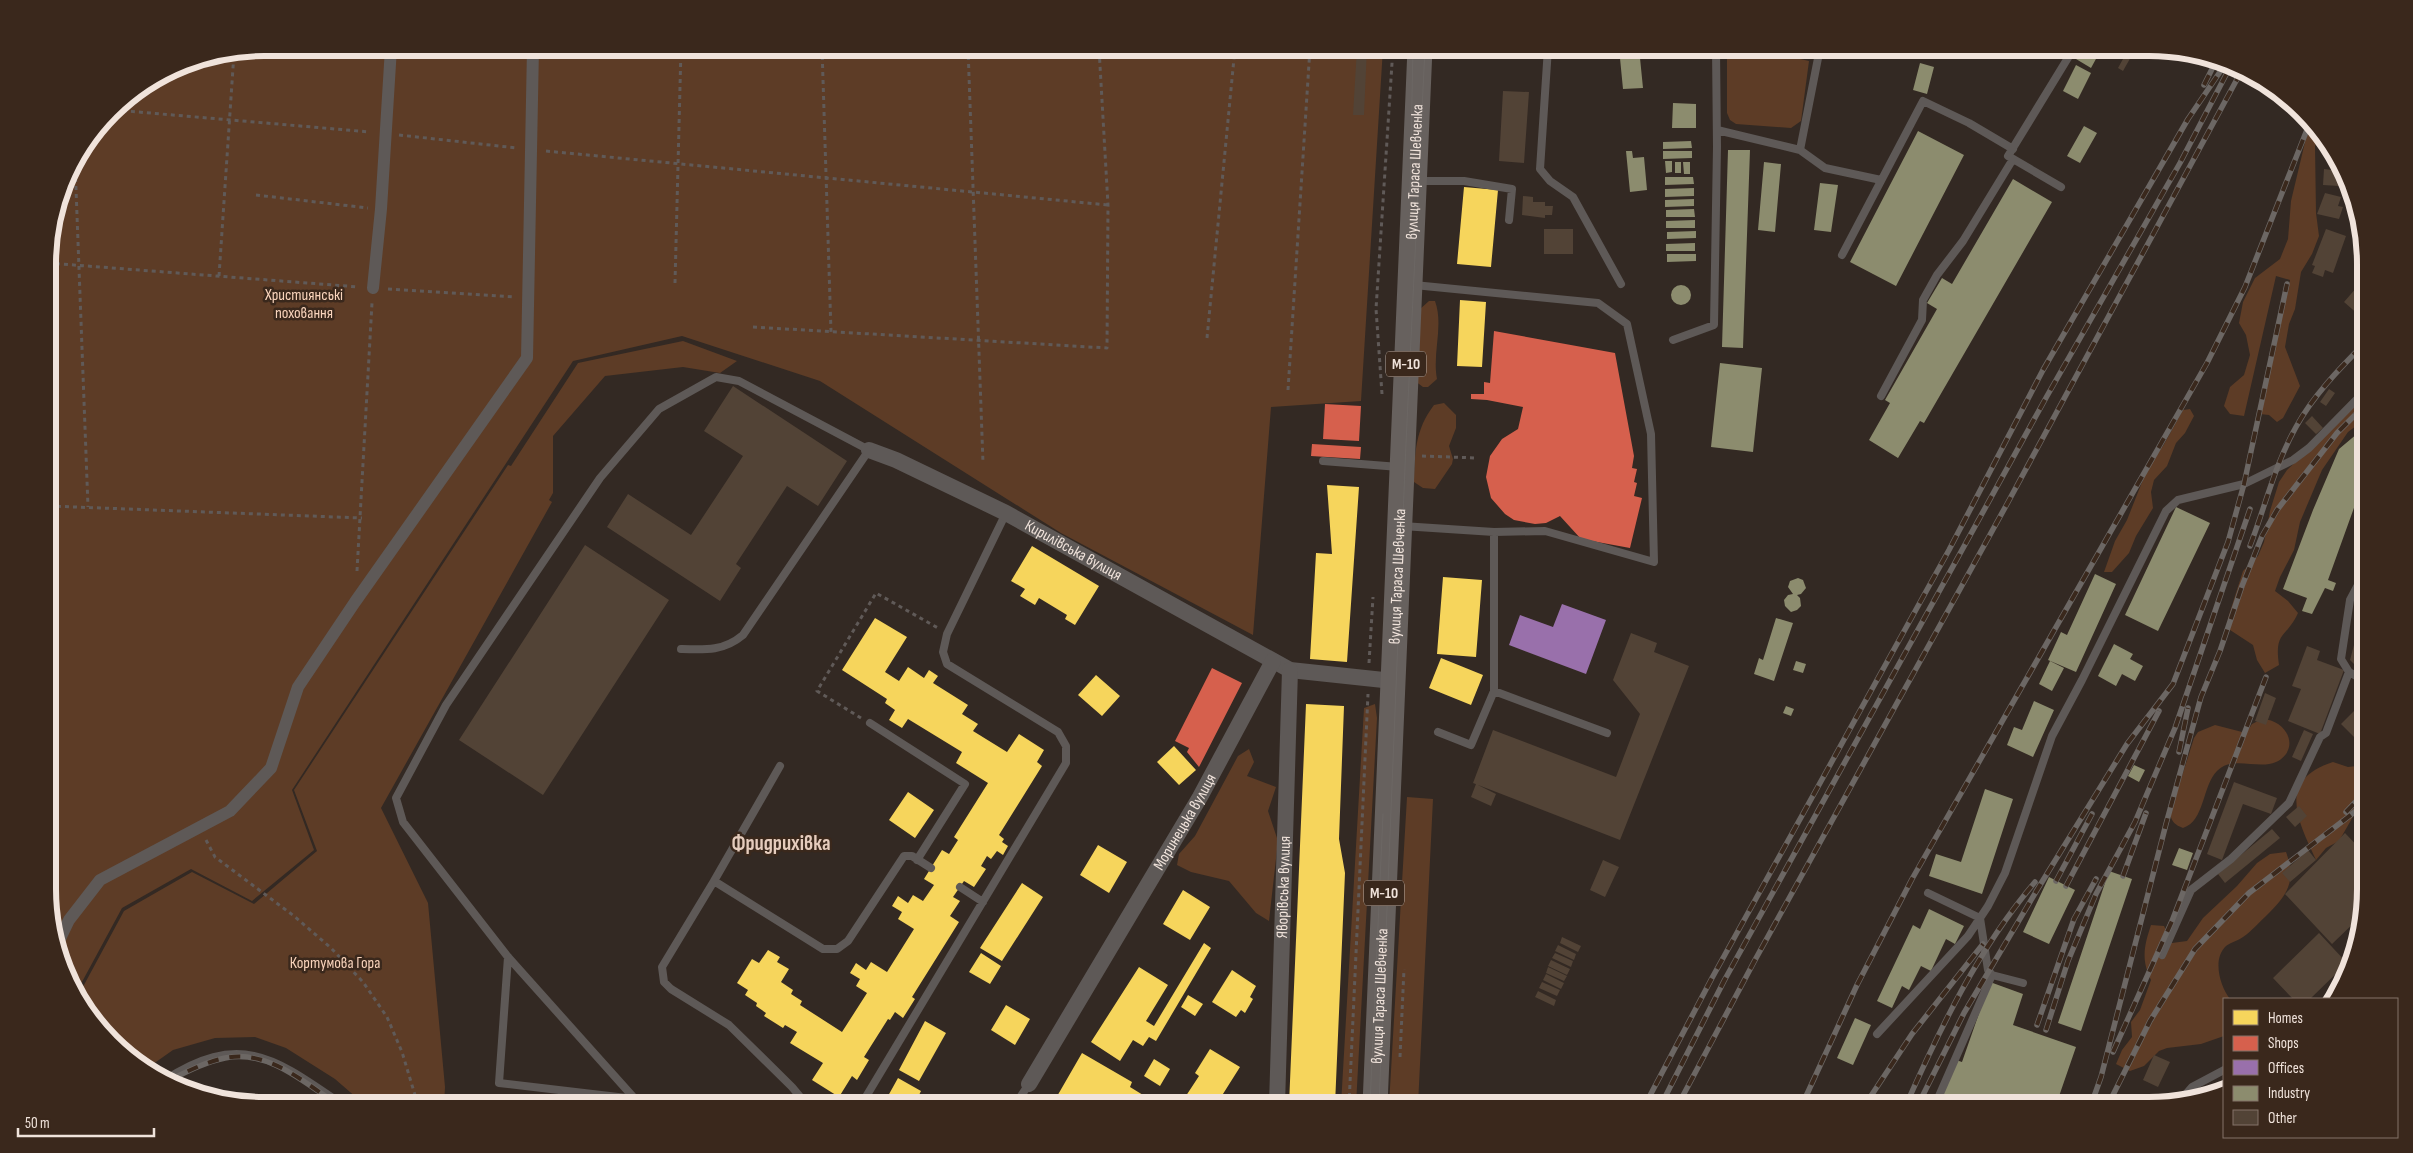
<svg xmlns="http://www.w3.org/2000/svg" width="2413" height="1153" viewBox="0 0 2413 1153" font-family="'Sofia Sans Condensed',sans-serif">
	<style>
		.green { fill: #5d3c26 }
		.homes { fill: #f6d55c }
		.shops { fill: #d6604d }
		.offices { fill: #9970ab }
		.industry { fill: #8c8c6e }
		.building { fill: #524336 }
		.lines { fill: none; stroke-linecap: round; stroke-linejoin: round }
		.path { stroke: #605a58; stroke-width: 3; stroke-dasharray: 4 4; stroke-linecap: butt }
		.service { stroke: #5e5957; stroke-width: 8 }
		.pedestrian { stroke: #5e5957; stroke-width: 12 }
		.minor { stroke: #5e5957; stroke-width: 16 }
		.primary { stroke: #67615e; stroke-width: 25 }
		.tram { stroke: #6c6764; stroke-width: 1 }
		.rail-casing { stroke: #6c6764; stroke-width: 5.5 }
		.rail { stroke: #3a281c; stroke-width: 4; stroke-dasharray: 11; stroke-linecap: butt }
		.labels { text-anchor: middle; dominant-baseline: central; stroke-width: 5; stroke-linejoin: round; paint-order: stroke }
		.shield { fill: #3a281c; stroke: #b9aba2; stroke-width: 1 }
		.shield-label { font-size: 15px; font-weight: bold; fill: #f0e3db }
		.street-label { font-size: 16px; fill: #f0e3db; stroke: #3a281c }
		.park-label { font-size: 16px; fill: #f9d4bc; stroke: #3a281c }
		.district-label { font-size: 21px; font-weight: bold; fill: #e5ccbd; stroke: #3a281c }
		.rim { fill: none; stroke: #f0e3db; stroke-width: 6 }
	</style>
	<rect width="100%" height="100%" fill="#332923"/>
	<path class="green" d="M264,48h1119l-22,353 -90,6 -18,228 -192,-102 -241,-152 -138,-45 -109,25 -281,429 22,60 -62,51 -61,-32 -69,39 -46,85 -12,-22 -15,-54 -1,-667 22,-81 51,-67 61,-38z
		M1727,48h60v8l22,5 -8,60 -10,7 -55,-4 -6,-4 -3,-7z
		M2313,124l8,9 -6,13 1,67 3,23 -7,18 -11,18 -6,37 -6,15 -4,23 15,39 -17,32 -6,4 -8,-7 -9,-1 30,-134 -14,-4 -32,140 -14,-2 -6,-8 6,-19 14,-12 6,-20 -4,-20 -7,-12 4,-21 12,-24 25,-19 8,-20 3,-38 15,-63z
		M1429,301h6c9,25 -3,52 2,78l-9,8h-5l-8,-6 -1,-18 6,-25 -1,-28z
		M683,341l54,20 -17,12 -37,-6 -78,9 -52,60v57l-4,7 3,2 -171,306 47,95 17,184 -1,18h-79l-30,-26 -49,-31 -31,-11 -40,1 -42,12 -27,19c-29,-17 -51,-44 -68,-73l46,-85 68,-39 62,32 63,-53 -23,-61 214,-325 3,1 67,-103z
		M2364,397v23l-16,12 -26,38 -22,52 -6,28 -14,27 -5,14 13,10 10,12c-12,26 -24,18 -19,52l-14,8 -8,-13 -4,-15 -26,-17 1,-10 15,-47 15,-15 6,-14 6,-31 9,-29 8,-12z
		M1444,403l12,12v13l-7,18 4,13 -1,5 -17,25 -12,-1 -9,-6c1,-30 1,-52 20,-77z
		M2190,409l4,7 -9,17 -9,10 -9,23 -13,14 -3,12 2,16 -17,28 -7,17 -17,19h-8l11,-31 12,-21 23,-58 13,-16 20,-36z
		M1375,704l2,14 -21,387h-15l23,-397z
		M2262,719c26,1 39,31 14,43 -18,8 -44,-7 -59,9 -15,15 -12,50 -34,57 -8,-3 -11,-6 -13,-14l24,-76 4,-6 17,-7 31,8 6,-9z
		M1249,749l5,13 -7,14 29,11 -8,24 10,30 -9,80 -13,-8 -27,-32 -38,-9 -14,-7 2,-11 16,-18 43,-80z
		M2333,762l15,5 17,-2v58l-11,-8 -15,26 -13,7 -10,12c-19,-41 -39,-80 17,-98z
		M1407,797l26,2 -15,306h-29z
		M2286,852c11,30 1,43 -20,64 -8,7 -14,15 -23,21 -5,4 -12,5 -17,9 -14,13 -6,40 4,53h-6v37l-23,8 -34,4 -8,3 -15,15 -14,5 -14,-7 6,-14 10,-13 -1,-15 9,-12 11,-30c-10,-20 -7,-34 0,-55l13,1 8,17 15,-2 16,-23 34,-32 20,-23 13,-9z"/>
	<path class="homes" d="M1464,187l34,3 -7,77 -34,-3z
		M1460,300l26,2 -4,65 -25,-1z
		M1327,485l32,2 -12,175 -37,-3 6,-106 16,1z
		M1032,546l67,40 -24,39 -10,-6 2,-4 -28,-17 -4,7 -15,-9 5,-7 -14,-8z
		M1443,577l39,3 -6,77 -39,-3z
		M875,618l32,19 -22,35 14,9 9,-14 16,11 5,-8 9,6 -5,7 35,22 -6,9 16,10 -5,7 34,21 12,-18 25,16 -7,12 5,4 -43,69 5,4 -2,3 6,4 -5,9 -6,-4 -6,8 -4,-3 -6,10 5,3 -12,18 -10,-6 -11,16 7,4 -10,15 9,6 -47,75 3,2 -12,19 -8,-6 -5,8 -2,-1 -24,38 5,3 -12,20 -5,-4 -13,21 -27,-17 11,-17 -33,-20 7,-11 -12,-7 -2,3 -19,-12 2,-3 -10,-7 1,-3 -12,-8 3,-5 -11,-7 15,-24 7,4 9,-13 12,7 -3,5 12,7 -8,13 12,8 -2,4 11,7 -2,4 42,27 25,-39 -11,-7 4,-7 -10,-6 6,-10 10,7 5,-8 16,10 27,-43 -16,-10 4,-7 -10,-6 6,-10 10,7 5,-8 10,6 11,-16 -10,-6 18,-29 7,4 9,-14 -4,-3 34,-54 -32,-20 6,-11 -54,-33 -6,9 -13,-8 6,-10 -10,-7 2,-4 -45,-29z
		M1441,658l42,17 -12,30 -42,-17z
		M1096,675l24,21 -18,20 -24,-21z
		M1306,704l38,2 -5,133 6,34 -10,232h-46z
		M1174,746l22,24 -17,15 -22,-23z
		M908,792l26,18 -19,28 -26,-18z
		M1098,845l29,17 -18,31 -29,-18z
		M1022,883l21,14 -41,64 -22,-13z
		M1183,890l27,17 -20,33 -27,-16z
		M1204,943l7,5 -55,93 -7,-4 -6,9 -10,-6 -13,21 -29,-19 48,-75 29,18 -22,36 8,5z
		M981,953l20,13 -11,18 -21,-12z
		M1232,970l24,16 -6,11 3,2 -8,14 -4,-3 -5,7 -24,-15z
		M1188,995l15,9 -8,12 -14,-9z
		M1006,1005l24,14 -15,26 -24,-15z
		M925,1021l21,12 -27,48 -20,-11z
		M1210,1049l30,18 -24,38h-36l19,-29 -4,-3z
		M1082,1053l50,29 -2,5 13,8 -6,10h-12l-5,-2 -1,2h-12l-15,-8 -5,8h-35z
		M1154,1059l16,10 -10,17 -16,-10z
		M898,1078l23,13 -7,14h-31z"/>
	<path class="shops" d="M1494,331l121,22 19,103 -2,12 5,1 -3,13 3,1 -3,13 8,2 -12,50 -49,-9 -21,-23 -14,7 -11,1 -21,-4 -9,-6 -14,-16 -5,-21 4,-21 12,-17 16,-10 5,-22 -36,-7 -16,-1v-5h13v-12l6,1z
		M1325,404l36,2 -2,35 -36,-2z
		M1312,444l49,3 -1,12 -49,-3z
		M1212,668l30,15 -43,84 -12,-15 2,-4 -14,-7z"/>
	<path class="offices" d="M1562,604l44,16 -20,54 -77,-29 11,-30 33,12z"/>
	<path class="industry" d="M1619,48h20l4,40 -20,1z
		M2083,48h19l-11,20 -15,-9z
		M1920,63l14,4 -7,27 -14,-4z
		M2076,65l15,8 -13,26 -15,-8z
		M1673,103l23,1v24h-24z
		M2084,126l13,7 -17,30 -13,-7z
		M1918,131l46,24 -68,131 -46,-24z
		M1691,141l1,7 -29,1v-7z
		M1728,150h22l-7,198 -21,-1z
		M1626,151h6l1,7 11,-1 3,33 -17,2z
		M1663,151h29v7l-29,1z
		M1665,161h7v11l-6,1z
		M1675,162h6v11h-6z
		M1683,162h7v12h-6z
		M1764,162l17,2 -6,68 -17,-2z
		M1665,177h28l1,7 -29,1z
		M2013,179l39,23 -128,221 -4,-2 -22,37 -29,-18 21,-37 -5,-3 52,-91 -10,-6 15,-25 10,6z
		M1820,183l18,2 -7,47 -17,-2z
		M1694,188v8l-29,1v-8z
		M1694,199v7l-29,1v-7z
		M1694,209l1,8h-29v-7z
		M1695,220v8h-29v-7z
		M1696,231v7l-29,1v-7z
		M1695,243v8h-29v-7z
		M1667,254h29v7l-29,1z
		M1671 295a10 10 0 1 1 20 0a10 10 0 1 1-20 0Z
		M1720,363l42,5 -9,84 -42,-5z
		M2364,428v52l-36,100 8,3 -3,8 -8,-3 -13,26 -10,-3 5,-13 -24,-9 30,-79 26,-61z
		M2176,507l34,16 -52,108 -33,-16z
		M2095,574l21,10 -40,88 -28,-12 13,-28 6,3z
		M1798,578l5,2 3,8 -5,6 -4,1 3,3 1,8 -4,4 -6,2 -6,-6 -1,-6 4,-5 5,-1 -5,-7 2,-6z
		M1776,618l17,5 -19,58 -20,-7 5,-16 4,2z
		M2114,644l19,10 -3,5 13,7 -8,15 -13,-7 -6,12 -18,-10z
		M1796,661l10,3 -3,9 -10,-3z
		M2050,661l14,7 -12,23 -13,-7z
		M2034,701l20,9 -21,47 -26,-12 7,-18 8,3z
		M1786,706l8,3 -3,7 -8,-3z
		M2134,765l11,5 -6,12 -11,-6z
		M1985,789l28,10 -31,95 -53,-18 7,-22 25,8z
		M2179,848l14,5 -6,17 -15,-5z
		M2109,871l23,8 -51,152 -23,-8z
		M2049,877l26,13 -26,54 -26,-12z
		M1929,909l35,17 -9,18 -9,-5 -15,32 -10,-5 -12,24 -7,-4 -10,22 -15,-7 36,-76 7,4z
		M1990,982l33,12 -10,31 63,22 -20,58h-119l16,-46 9,3z
		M1855,1018l16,7 -18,40 -16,-7z"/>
	<path class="building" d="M1357,48h10l-3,67h-11z
		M2129,48h7l-13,23 -5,-3z
		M1503,91l26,1 -5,71 -25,-2z
		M2325,140l3,5 7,12 -13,-4z
		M2324,169l16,2 -1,15 -16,-1z
		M2325,193l16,4 -3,9 5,1 -4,12 -22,-5z
		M1523,196l10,1v5h12v4h8l-1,9h-7v3l-23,-3z
		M1544,229h29v25h-29z
		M2326,229l20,7 -13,37 -8,-3 -2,7 -11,-4 3,-7 -3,-1z
		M2364,279v32l-4,5 -16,-14z
		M733,386l114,75 -29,45 -31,-20 -51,78 5,4 -21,33 -113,-74 21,-33 63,41 52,-79 -39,-25z
		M2329,389l6,4 -9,13 -6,-4z
		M2312,416l11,12 -7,6 -11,-11z
		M585,545l84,55 -126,195 -84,-55z
		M2365,620v46l-4,5 -11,-11 9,-34z
		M1631,633l26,10 -3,9 35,14 -69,174 -147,-57 20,-53 123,47 24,-63 -27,-34z
		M2307,646l13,5 -3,9 27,10 -24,64 -32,-13 13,-32 -9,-3z
		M2265,693l11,5 -10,27 -11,-4z
		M2358,707l7,7v17l-8,9 -16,-16z
		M2304,730l9,4 -12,27 -9,-4z
		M2234,782l43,16 -6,16 -28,-10 -21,56 -15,-6z
		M1476,784l20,10 -5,12 -20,-9z
		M2299,806l8,10 -12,11 -9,-10z
		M2272,829l8,9 -55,45 -7,-9z
		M2345,833l20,21v35l-5,28 -28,27 -47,-50z
		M2308,850l8,10 -26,22 -8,-9z
		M1603,860l16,7 -14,30 -15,-7z
		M2319,933l28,30 -37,36h-17l-20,-21z
		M1562,937l19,9 -3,6 -18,-9z
		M1558,945l18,9 -2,6 -19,-9z
		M1555,953l18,8 -2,6 -19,-9z
		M1551,960l19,9 -3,6 -19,-9z
		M1548,967l19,9 -3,5 -18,-8z
		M1546,974l18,9 -3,6 -18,-9z
		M1542,982l18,8 -3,6 -18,-8z
		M1538,991l18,9 -2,6 -19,-9z
		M2154,1055l16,7 -12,25 -15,-7z"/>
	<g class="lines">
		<path class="path" d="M822,48l9,284
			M968,48l15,415
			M1653,53l52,-2
			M115,110l255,22
			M399,135l118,13
			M546,151l562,54
			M75,162l13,345
			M256,195l112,13
			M48,263l311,24
			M219,276l15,-223
			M675,283l6,-235
			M388,289l126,8
			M753,327l354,21 1,-143 -9,-157
			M1207,338l28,-290
			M1288,390l22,-342
			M1382,394l-6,-85 17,-261
			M1422,456l55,2
			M49,506l313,12
			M357,571l15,-268
			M1369,663l4,-66
			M861,718l-44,-27 59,-98 62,35
			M206,840l9,17 79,59 37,32 32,34 24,35 15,35 16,53
			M1400,1057l4,-88
			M1349,1105l19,-411"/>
		<path class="service" d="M1548,48l-8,121 10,12 23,16 48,87
			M1717,130l83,20 25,18 56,12
			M1800,150l20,-102
			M1419,181h45l48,8 -3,31
			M2061,187l-53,-31 66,-108
			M1842,255l81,-154 46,22 44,26
			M1673,340l41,-15 3,-178 -1,-99
			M1881,396l41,-76 1,-20 14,-25 26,-34 50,-82
			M1323,461l76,6
			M1402,526l92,6 51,-1 109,31 -3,-128 -24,-110 -29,-21 -184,-18
			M1494,532v159
			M2349,672l16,9
			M870,723l95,61 -48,76
			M1438,732l33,13 23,-54 113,42
			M714,881l66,-115
			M960,887l23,15
			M1928,893l52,25 8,52 4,5 -57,130
			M2162,955l29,-65 40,-31 58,-56 31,-66 6,-4 23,-61 -8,-13 9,-59 15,-28
			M508,957l-9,126 136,16 33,6
			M1992,975l31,8
			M1877,1034l91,-98 20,-30 17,-33 47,-137 30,-56 84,-169 12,-11 66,-16 49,-24 16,-12 55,-56
			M165,1080c77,-50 112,-20 178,25
			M635,1099l-127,-142 -105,-135 -7,-24 50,-93 154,-227 59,-69 57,-32 23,4 130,69 -126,185c-19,16 -37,15 -62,14
			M2179,1102l13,-15 32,-17
			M807,1105l-15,-18 -63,-62 -58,-36 -7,-7 -2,-15 52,-86 109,68h14l11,-8 56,-85h8l19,12
			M861,1105l205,-342v-17l-8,-14 -111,-68 -4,-12 4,-18 59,-121
			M1015,1105l14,-21"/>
		<path class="pedestrian" d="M373,288l8,-79 10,-161
			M57,945l12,-25 31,-40 130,-69 41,-43 27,-81 57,-85 172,-244 6,-310"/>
		<g class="minor">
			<path id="s1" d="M869,450l27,10 110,53 284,157 103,11"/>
			<path id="s2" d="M1029,1084l171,-287 73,-136"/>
			<path id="s3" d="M1277,1105l13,-435"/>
		</g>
		<path class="primary" id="s4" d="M1375,1105l45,-1057"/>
		<path class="tram" d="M1410,195l3,-147
			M1370,1105l13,-291
			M1379,1105l27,-662 19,-395"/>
		<g class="rail-casing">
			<path id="rail" d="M2204,85l12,-24
				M2250,546c15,-39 25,-82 46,-119 17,-31 43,-58 68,-83
				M2179,752l9,-44
				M2346,812l19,-20
				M2123,876l23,-63
				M2056,881l36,-67
				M2066,886l93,-175
				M2037,1025l37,-106 22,-40
				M2046,1030l22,-69 28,-67 39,-72 40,-94 75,-219
				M2113,1052l59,-131 94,-244
				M168,1081c18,-9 37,-19 57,-23 43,-9 80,25 113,47
				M1645,1105l67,-127 237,-428 94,-180 145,-251 38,-56
				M1661,1105l63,-124 323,-585 133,-233 49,-94
				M1678,1105l77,-145 252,-456 235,-434
				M1802,1105l55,-120 55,-106 295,-516 38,-76 65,-165
				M1865,1105l47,-71 71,-90
				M1906,1105c35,-79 73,-157 129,-223
				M1918,1105l46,-92 73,-123 90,-146 46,-60 55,-142 16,-58 43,-200
				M2091,1105l10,-28 65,-253 35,-127 19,-46 22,-65 20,-50 15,-26 60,-77 27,-27
				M2108,1105l42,-84 45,-72 54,-56 116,-89"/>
		</g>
		<use href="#rail" class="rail"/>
	</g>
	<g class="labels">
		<g class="shield">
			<rect x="1386" y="351.5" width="40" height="25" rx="4"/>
			<rect x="1364" y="880.5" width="40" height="25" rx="4"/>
		</g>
		<g class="shield-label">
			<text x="1406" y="364">М-10</text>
			<text x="1384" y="893">М-10</text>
		</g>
		<g class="street-label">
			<text stroke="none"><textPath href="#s4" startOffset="934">вулиця Тараса Шевченка</textPath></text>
			<text stroke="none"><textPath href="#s1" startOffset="228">Кирилівська вулиця</textPath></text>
			<text stroke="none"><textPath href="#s4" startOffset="529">вулиця Тараса Шевченка</textPath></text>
			<text stroke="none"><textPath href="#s2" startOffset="305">Моринецька вулиця</textPath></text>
			<text stroke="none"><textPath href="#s3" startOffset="218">Яворівська вулиця</textPath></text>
			<text stroke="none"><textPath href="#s4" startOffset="109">вулиця Тараса Шевченка</textPath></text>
		</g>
		<g class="park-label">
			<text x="304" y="295">Християнські<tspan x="304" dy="18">поховання</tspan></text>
			<text x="335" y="963">Кортумова Гора</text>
		</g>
		<g class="district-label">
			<text x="781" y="843">Фридрихівка</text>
		</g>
	</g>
	<path d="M0 0H2413V1153H0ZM264 56H2149A208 208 0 0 1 2357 264V889A208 208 0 0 1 2149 1097H264A208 208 0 0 1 56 889V264A208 208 0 0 1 264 56Z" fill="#3a281c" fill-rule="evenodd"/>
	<path class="rim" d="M264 56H2149A208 208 0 0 1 2357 264V889A208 208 0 0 1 2149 1097H264A208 208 0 0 1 56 889V264A208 208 0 0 1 264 56Z"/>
	<rect x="2223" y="998" width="175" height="140" fill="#3a281c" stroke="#837368"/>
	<rect x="2233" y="1010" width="25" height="15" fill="#f6d55c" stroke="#837368"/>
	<text x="2268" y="1023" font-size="15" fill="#f0e3db">Homes</text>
	<rect x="2233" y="1036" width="25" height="15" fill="#d6604d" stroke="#837368"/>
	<text x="2268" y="1048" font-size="15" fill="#f0e3db">Shops</text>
	<rect x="2233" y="1060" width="25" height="15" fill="#9970ab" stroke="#837368"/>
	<text x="2268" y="1073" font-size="15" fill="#f0e3db">Offices</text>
	<rect x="2233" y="1086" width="25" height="15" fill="#8c8c6e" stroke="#837368"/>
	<text x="2268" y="1098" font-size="15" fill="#f0e3db">Industry</text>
	<rect x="2233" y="1110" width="25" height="15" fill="#524336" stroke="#837368"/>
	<text x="2268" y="1123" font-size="15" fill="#f0e3db">Other</text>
	<path d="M18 1128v8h136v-8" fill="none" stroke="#f0e3db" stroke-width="2.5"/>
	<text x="25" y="1128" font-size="15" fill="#f0e3db" stroke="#3a281c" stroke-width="4" paint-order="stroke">50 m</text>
</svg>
